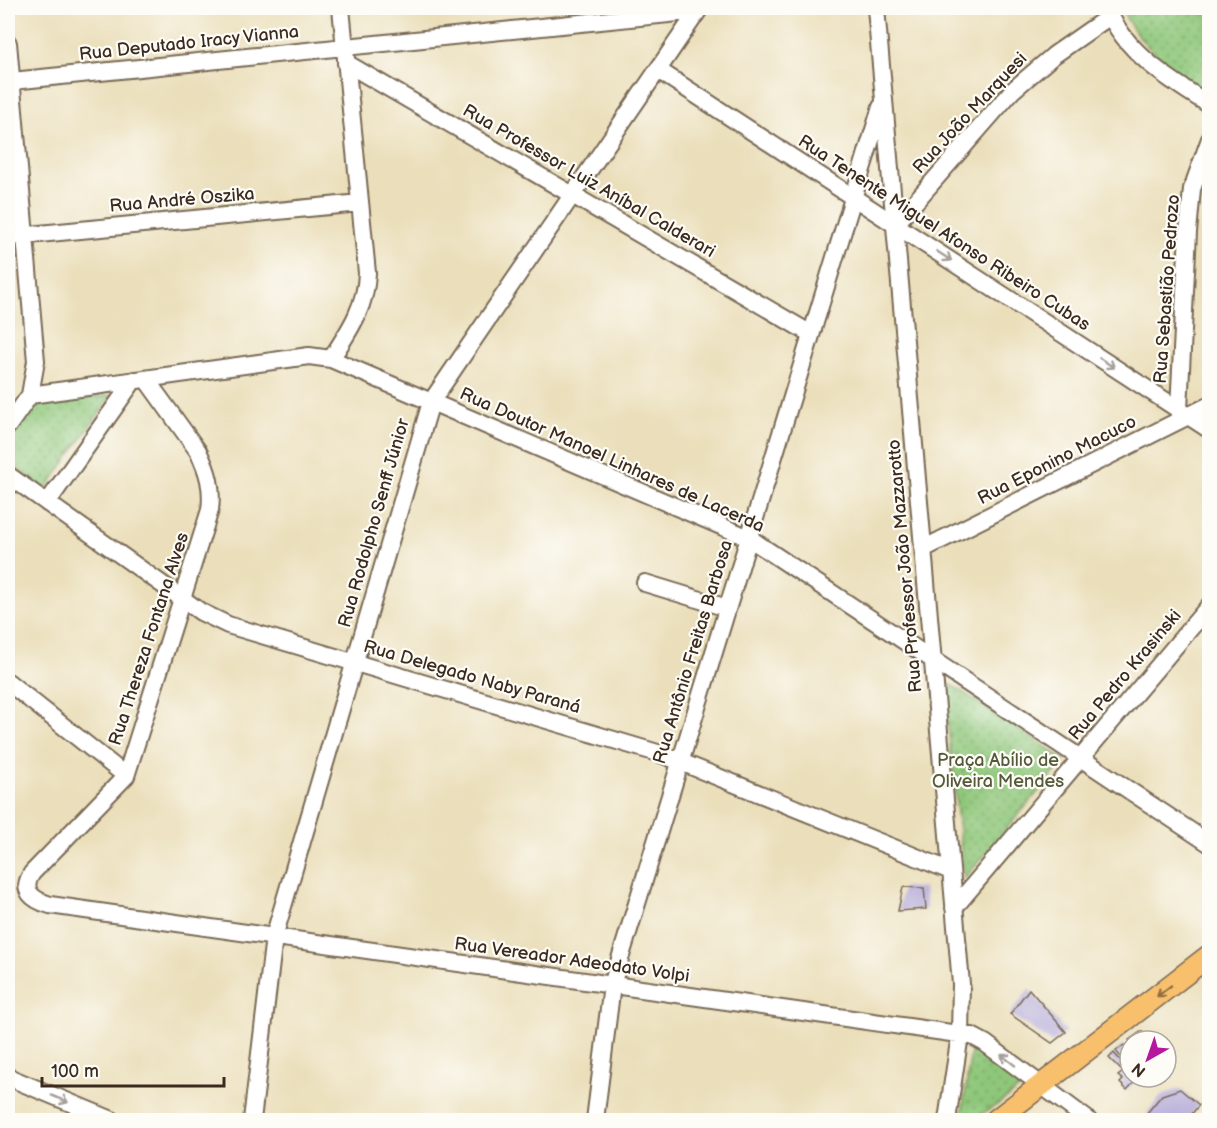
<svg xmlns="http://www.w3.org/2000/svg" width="1217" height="1128" viewBox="0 0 1217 1128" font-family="'Balsamiq Sans',sans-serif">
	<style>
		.park { fill: url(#park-dots); stroke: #65784c; stroke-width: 1.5 }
		.building { fill: #b2a9d7 }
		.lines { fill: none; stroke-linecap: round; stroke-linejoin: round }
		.minor-casing { stroke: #796955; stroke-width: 20 }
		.major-casing { stroke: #796955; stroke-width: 24 }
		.minor { stroke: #fff; stroke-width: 16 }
		.major { stroke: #f8bf6c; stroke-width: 21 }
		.oneway { stroke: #a79f9a }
		.oneway2 { stroke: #906d41 }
		.labels { text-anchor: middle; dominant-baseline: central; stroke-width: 4.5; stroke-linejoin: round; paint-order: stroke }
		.street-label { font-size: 18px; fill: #3b2a1e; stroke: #fdfcf7 }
		.park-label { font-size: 18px; fill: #54593a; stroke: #fdfcf7 }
	</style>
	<defs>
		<pattern id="park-dots" width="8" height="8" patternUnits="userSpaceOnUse" patternTransform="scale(1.5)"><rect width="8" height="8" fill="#8fc77a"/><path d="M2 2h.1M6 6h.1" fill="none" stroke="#76a263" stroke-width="1.8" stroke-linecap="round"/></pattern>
	</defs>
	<rect width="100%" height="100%" fill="#fdfcf7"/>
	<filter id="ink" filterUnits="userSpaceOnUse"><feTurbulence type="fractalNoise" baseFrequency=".0167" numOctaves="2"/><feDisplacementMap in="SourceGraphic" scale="12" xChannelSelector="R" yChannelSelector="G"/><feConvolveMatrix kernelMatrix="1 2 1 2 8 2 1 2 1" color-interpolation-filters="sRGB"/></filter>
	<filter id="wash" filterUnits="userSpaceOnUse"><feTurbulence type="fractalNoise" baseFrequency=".008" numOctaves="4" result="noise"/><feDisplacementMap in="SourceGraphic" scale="24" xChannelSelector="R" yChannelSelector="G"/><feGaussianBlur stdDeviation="1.35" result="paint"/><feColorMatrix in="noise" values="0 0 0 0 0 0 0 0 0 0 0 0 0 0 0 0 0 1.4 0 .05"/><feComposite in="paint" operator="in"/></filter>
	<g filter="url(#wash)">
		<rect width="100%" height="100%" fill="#ebdfbb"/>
		<path class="park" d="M1121,8h88v87c-35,-23 -70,-48 -88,-87z
			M112,395l-66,94 -38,-27v-21l25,-36z
			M943,679l122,81 -101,119z
			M971,1052l13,1 39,33c-16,11 -42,34 -62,34z"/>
		<g id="blocks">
			<path class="building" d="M903,887l21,1 2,21 -28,2z
				M1029,989l37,43 -14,11 -42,-29z
				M1142,1031l6,10h-18l-1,-1z
				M1124,1045l6,7v16l-14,-17z
				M1114,1053l16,18v6h5l2,2 -10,11 -7,-7 3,-3 -5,-4 5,-4 -14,-14z
				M1180,1089l19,16 -12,15h-32l-8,-7 15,-18z"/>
		</g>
	</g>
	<g filter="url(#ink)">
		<use href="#blocks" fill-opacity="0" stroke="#796955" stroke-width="1.5"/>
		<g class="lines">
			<g class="minor-casing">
				<path id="minor" d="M876,8l85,976 -1,51 -13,85
					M1107,8c18,45 63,72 103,97
					M8,43l28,318 -6,34 -22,31
					M346,63l465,271
					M658,70l552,360
					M8,77l4,4 686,-70
					M895,225l117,-134 42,-36 56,-39
					M8,237l352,-34
					M331,359c18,-28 35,-52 36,-86l-26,-265
					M146,379l52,72c10,20 15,37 12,59l-84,266 -94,97c-12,18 1,27 18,32l922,131 13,7 103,77
					M30,395l279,-39 22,3 418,179 461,306
					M1179,409l9,-177 4,-43 18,-50
					M8,475l193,137 27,13 433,129 290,117
					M47,503l87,-123
					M923,549l287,-144
					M645,583l82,25
					M8,682l118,94
					M954,908l256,-303
					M8,1077l104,43
					M252,1120l22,-183 157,-535 269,-394
					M595,1120l17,-135 269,-878"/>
			</g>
			<g class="major-casing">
				<path id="major" d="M996,1120l214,-165"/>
			</g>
			<use href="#minor" class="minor"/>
			<use href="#major" class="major"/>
		</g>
		<defs><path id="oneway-shaft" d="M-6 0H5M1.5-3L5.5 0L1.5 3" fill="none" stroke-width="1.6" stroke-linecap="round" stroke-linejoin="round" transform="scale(1.5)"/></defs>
		<g class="oneway">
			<use href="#oneway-shaft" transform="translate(944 256) rotate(33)"/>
			<use href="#oneway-shaft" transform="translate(1107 363) rotate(33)"/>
			<use href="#oneway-shaft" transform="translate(1008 1060) rotate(-142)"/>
			<use href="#oneway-shaft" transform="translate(60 1099) rotate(23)"/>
		</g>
		<use class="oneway2" href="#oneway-shaft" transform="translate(1164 991) rotate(142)"/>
	</g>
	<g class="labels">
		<g class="street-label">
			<text transform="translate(189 43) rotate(-6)">Rua Deputado Iracy Vianna</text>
			<text transform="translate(970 113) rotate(-47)">Rua João Marquesi</text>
			<text transform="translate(589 181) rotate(30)">Rua Professor Luiz Aníbal Calderari</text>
			<text transform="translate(182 200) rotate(-5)">Rua André Oszika</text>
			<text transform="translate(944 233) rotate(33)">Rua Tenente Miguel Afonso Ribeiro Cubas</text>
			<text transform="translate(1167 289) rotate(-86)">Rua Sebastião Pedrozo</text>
			<text transform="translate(612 460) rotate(24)">Rua Doutor Manoel Linhares de Lacerda</text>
			<text transform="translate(1057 460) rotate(-27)">Rua Eponino Macuco</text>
			<text transform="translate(374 523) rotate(-74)">Rua Rodolpho Senff Júnior</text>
			<text transform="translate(905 566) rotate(-95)">Rua Professor João Mazzarotto</text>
			<text transform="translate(149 639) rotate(-72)">Rua Thereza Fontana Alves</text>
			<text transform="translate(693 652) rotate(-73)">Rua Antônio Freitas Barbosa</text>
			<text transform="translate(1125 675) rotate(-50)">Rua Pedro Krasinski</text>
			<text transform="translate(472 677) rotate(16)">Rua Delegado Naby Paraná</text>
			<text transform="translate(572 960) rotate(8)">Rua Vereador Adeodato Volpi</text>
		</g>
		<g class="park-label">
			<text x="998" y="760">Praça Abílio de<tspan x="998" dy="21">Oliveira Mendes</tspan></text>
		</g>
	</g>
	<rect width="1217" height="1128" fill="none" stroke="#fdfcf7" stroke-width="30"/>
	<g transform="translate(1148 1059) rotate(220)"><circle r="28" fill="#fdfcf7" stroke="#afa8a0" stroke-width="1.5"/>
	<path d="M0-4.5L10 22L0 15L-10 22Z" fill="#b5179e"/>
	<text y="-9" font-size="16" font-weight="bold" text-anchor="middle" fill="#3b2a1e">N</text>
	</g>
	<path d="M42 1077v9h182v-9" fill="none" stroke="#3b2a1e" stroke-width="3"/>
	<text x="51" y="1077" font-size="18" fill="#3b2a1e" stroke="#fdfcf7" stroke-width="4.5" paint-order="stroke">100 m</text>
</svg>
